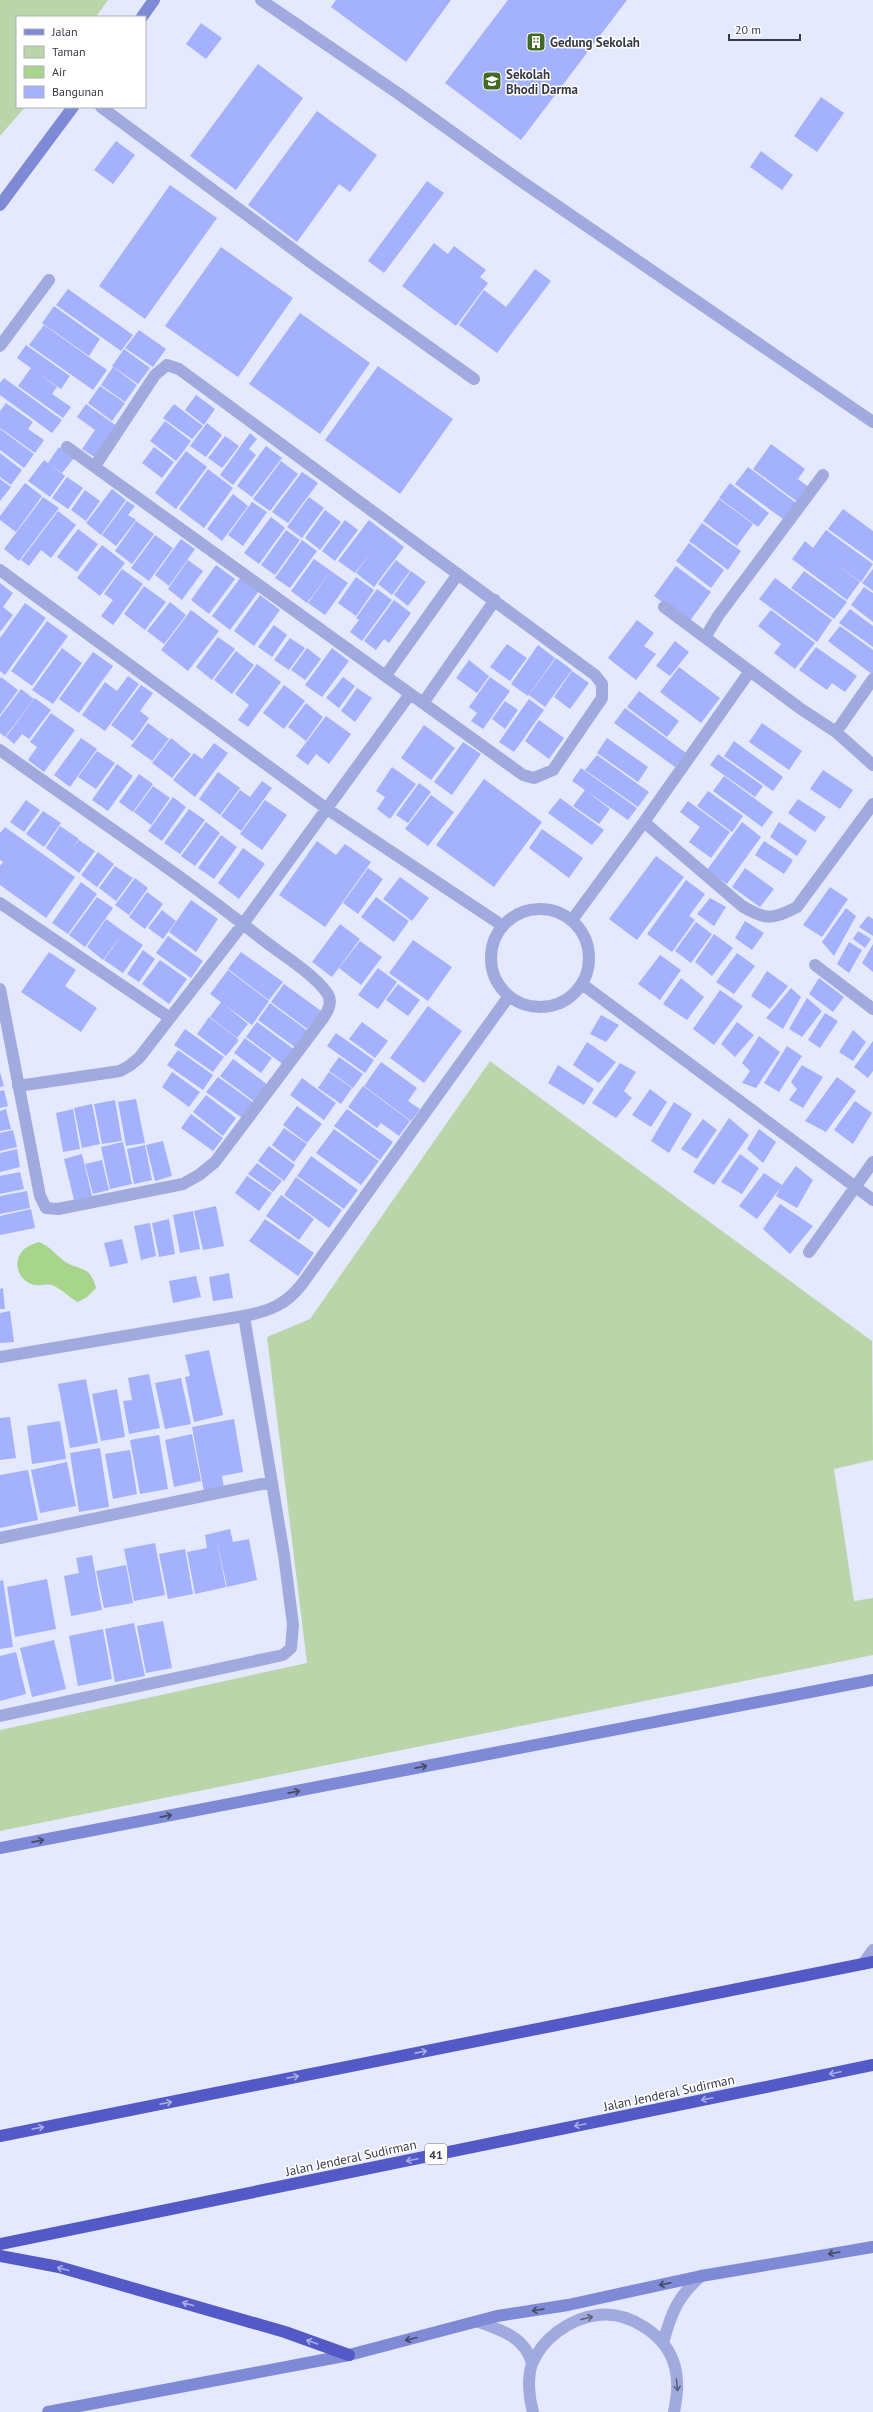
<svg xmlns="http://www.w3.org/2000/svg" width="873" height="2412" viewBox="0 0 873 2412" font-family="'PT Sans',sans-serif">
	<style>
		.green { fill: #bad5aa }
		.water { fill: #a8d58c }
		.building { fill: #a4b1fc }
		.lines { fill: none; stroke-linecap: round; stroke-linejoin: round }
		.street { stroke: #a1aade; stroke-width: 12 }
		.secondary { stroke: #7e8ad6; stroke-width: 12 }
		.highway { stroke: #535ac8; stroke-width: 12 }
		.oneway { stroke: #454963 }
		.oneway2 { stroke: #a9ace4 }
		.oneway3 { stroke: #5c617b }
		.labels { text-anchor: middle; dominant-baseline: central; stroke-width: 3; stroke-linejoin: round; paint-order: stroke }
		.shield { fill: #fff; stroke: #73747e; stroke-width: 1 }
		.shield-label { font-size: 12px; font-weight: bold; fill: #373946 }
		.poi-label { font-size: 13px; font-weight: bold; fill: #373946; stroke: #fff; text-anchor: start }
		.street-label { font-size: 13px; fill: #373946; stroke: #fff }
	</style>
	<rect width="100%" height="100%" fill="#e5e9fd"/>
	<path class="green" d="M0,0h108l-12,17h-79v90h8l-25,29z
		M490,1061l382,280 1,119 -39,9 20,132 19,-3v57l-873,176v-101l307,-67 -40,-326 43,-18z"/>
	<path class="water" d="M39,1242c11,4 16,12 25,19 16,11 26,3 32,27l-9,9 -9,5c-10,-5 -16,-13 -26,-17 -6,-2 -15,2 -21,-1 -12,-5 -18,-20 -10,-31 3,-6 12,-9 18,-11z"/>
	<path class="building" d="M336,0h115l-45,62 -75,-55z
		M508,0h119l-106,140 -76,-57z
		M201,23l21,15 -16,21 -20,-15z
		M258,64l45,34 -67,92 -46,-34z
		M821,97l23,16 -27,39 -23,-16z
		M317,111l60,44 -27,37 -11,-8 -42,58 -49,-37z
		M116,141l19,14 -22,29 -19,-14z
		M761,151l32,24 -11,15 -32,-23z
		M427,181l17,12 -60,80 -16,-12z
		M170,185l47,33 -72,101 -46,-33z
		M434,243l14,11 6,-8 32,24 -6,7 8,6 -32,43 -54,-40z
		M221,247l72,51 -55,79 -73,-51z
		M535,269l16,12 -54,72 -38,-28 25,-35 22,17z
		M68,289l65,46 -12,16 -65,-46z
		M54,306l46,33 -11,17 -47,-33z
		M300,313l70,50 -50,71 -71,-50z
		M44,325l63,45 -14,20 -64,-45z
		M139,330l27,19 -13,18 -28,-19z
		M26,345l44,31 -9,13 -25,-17 21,15 -5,7 19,13 -8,11 -45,-32 13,-18 -14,-10z
		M124,349l26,19 -12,16 -26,-18z
		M378,366l75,53 -53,75 -75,-54z
		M113,367l24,18 -12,17 -24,-17z
		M4,378l58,42 -10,13 -52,-38v-12z
		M100,386l25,17 -13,18 -24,-18z
		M196,395l19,14 -11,16 -19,-15z
		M6,403l27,19 -5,7 16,11 -9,13 -35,-25v-17z
		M86,404l32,23 -22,31 -14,-9 13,-19 -18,-13z
		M174,404l29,22 -11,13 -29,-21z
		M165,421l26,20 -15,20 -26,-20z
		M207,423l15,12 -16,22 -16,-11z
		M0,429l34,25 -10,14 -24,-18z
		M250,433l7,6 -8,10 7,6 -23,30 -13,-10z
		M225,436l14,10 -17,22 -14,-10z
		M771,444l34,25 -7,10 12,9 -11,15 -46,-34z
		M266,446l16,12 -30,39 -15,-11z
		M59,447l15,11 -12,15 -14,-10z
		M154,447l20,15 -12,16 -20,-15z
		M186,451l21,16 -31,42 -21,-16z
		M0,453l22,17 -11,15 -11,-8z
		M44,460l21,16 -15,21 -22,-16z
		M281,461l17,13 -28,37 -17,-12z
		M748,467l51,38 -12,17 -52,-38z
		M208,469l25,19 -29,40 -25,-19z
		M302,472l16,11 -30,40 -16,-11z
		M67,477l16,11 -15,21 -16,-11z
		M0,479l11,8 -11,14z
		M25,483l17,13 -26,36 -16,-12v-4z
		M730,483l39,30 -11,14 -39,-29z
		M112,489l14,11 -25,35 -15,-12z
		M85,490l15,11 -14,20 -15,-11z
		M233,494l15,12 -26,35 -15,-12z
		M43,497l16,11 -40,53 -15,-12z
		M309,497l15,11 -22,30 -15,-11z
		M719,499l34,25 -16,22 -34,-25z
		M127,501l8,5 -7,9 8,5 -20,26 -14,-11z
		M252,502l15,10 -24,34 -15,-11z
		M843,509l30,22v30l-45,-32z
		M325,510l16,12 -21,28 -15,-12z
		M58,511l18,14 -25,33 -10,-8 -12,16 -8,-6z
		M271,517l14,11 -26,36 -15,-11z
		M345,520l13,10 -23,31 -13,-10z
		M369,520l35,27 -30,40 -18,-14 16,-22 -17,22 -17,-12z
		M136,521l18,13 -22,30 -17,-13z
		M702,523l39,28 -13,19 -39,-29z
		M78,529l20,15 -21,28 -20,-15z
		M286,530l14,10 -25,35 -14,-10z
		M826,530l47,34 -12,18 -31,-22 30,22 -13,18 -55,-41 13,-18 8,7z
		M155,535l18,13 -24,33 -18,-13z
		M181,539l14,10 -26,37 -14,-11z
		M302,540l15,11 -27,37 -15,-10z
		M689,543l35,27 -13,18 -35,-27z
		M102,545l23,18 -25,33 -23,-18z
		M314,559l17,12 -24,32 -16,-12z
		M188,560l15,11 -21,29 -14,-11z
		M396,560l14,11 -18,24 -14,-11z
		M216,565l19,14 -26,35 -18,-14z
		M676,566l35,26 -22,30 -35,-26z
		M122,569l21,15 -30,41 -12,-9 12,-16 -9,-6z
		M873,569v22l-11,-8z
		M331,571l17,12 -23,32 -17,-12z
		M411,571l15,11 -18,24 -14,-11z
		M804,571l43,31 -13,17 -43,-31z
		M241,577l18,14 -29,39 -18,-14z
		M356,577l18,13 -18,26 -18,-13z
		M775,578l57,42 -15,22 -58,-43z
		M0,583l13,10 -10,14 10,8 -13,17z
		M144,586l22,16 -21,28 -21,-16z
		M864,587l9,6v29l-22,-17z
		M377,589l15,11 -30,41 -12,-9 9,-12 -3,-2z
		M260,595l20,15 -26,36 -20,-15z
		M394,600l17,13 -22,30 -5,-4 -8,11 -12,-9z
		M170,602l16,13 -22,29 -17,-13z
		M25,603l21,15 -41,57 -5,-4v-33z
		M850,609l23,17v21l-34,-24z
		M191,610l28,21 -31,40 -27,-21z
		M771,610l44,33 -20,26 -21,-16 7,-9 -23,-18z
		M637,620l17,13 -10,13 12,8 -20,26 -28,-22z
		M47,621l21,15 -36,50 -21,-15z
		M274,625l13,10 -15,22 -14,-10z
		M840,626l33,24v25l-45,-34z
		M218,637l17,12 -23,31 -16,-13z
		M290,638l15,10 -16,22 -15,-10z
		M675,641l14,11 -19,24 -14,-10z
		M507,644l20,14 -17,23 -20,-14z
		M538,645l17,13 -27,38 -17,-12z
		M816,647l41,29 -12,16 -13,-9 -5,7 -28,-20z
		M62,648l20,15 -29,41 -21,-14z
		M307,648l14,11 -16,21 -14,-10z
		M332,648l17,13 -27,36 -17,-12z
		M236,651l18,14 -22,29 -18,-14z
		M93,652l20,14 -34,47 -20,-14z
		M556,658l16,12 -27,37 -16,-12z
		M469,660l20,16 -12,17 -21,-15z
		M257,664l24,18 -33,45 -10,-7 11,-15 -14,-11z
		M679,667l41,31 -19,25 -41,-31z
		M572,671l17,12 -19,26 -16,-12z
		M128,676l11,8 -34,47 -23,-16 23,-33 12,9z
		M1,677l17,13 -18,25v-36z
		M343,677l12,9 -16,22 -13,-10z
		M490,677l20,14 -27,38 -12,-8 6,-8 -8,-6z
		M141,685l12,8 -13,18 9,7 -16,23 -22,-16z
		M284,685l21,16 -21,28 -21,-16z
		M357,688l15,10 -17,24 -14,-11z
		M21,689l13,10 -29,38 -5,-4v-16z
		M639,691l40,30 -12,16 -40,-30z
		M35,698l16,12 -22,29 -7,-5 -8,10 -8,-7z
		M529,699l15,11 -30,42 -15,-10z
		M505,701l13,9 -13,19 -13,-10z
		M306,703l17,14 -17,24 -18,-14z
		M625,708l61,45 -11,14 -61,-44z
		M51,713l24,17 -31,42 -16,-12 9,-13 -7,-5z
		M326,716l25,18 -22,30 -13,-10 -8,11 -12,-9z
		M539,720l25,18 -15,21 -24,-18z
		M148,723l21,16 -17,22 -21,-15z
		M762,723l40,28 -13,19 -40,-28z
		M424,725l31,23 -24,32 -30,-22z
		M81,738l16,11 -27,38 -16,-12z
		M171,738l20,16 -19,24 -20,-15z
		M607,738l41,29 -10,15 -41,-29z
		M734,741l49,36 -10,14 -49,-35z
		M463,742l18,12 -29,41 -18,-13z
		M214,743l14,10 -33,44 -22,-17 21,-27 8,6z
		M97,751l18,12 -19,26 -18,-12z
		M718,754l45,32 -8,11 -45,-32z
		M597,755l52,37 -11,15 -53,-37z
		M117,764l16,12 -25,35 -16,-11z
		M392,767l24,17 -26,35 -13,-10 8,-12 -9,-6z
		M581,768l56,40 -9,12 -56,-39z
		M823,770l30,20 -13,19 -30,-20z
		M218,772l22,16 -20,27 -21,-16z
		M139,774l14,10 -20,28 -14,-10z
		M724,776l49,36 -11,15 -49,-36z
		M484,779l58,43 -48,65 -58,-42z
		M262,781l10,7 -31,43 -20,-15 19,-26 10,7z
		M419,783l12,9 -23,31 -12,-8z
		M153,786l17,12 -19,27 -17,-13z
		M585,790l25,19 -11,15 -26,-18z
		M708,791l35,25 -11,16 -35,-26z
		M431,795l23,17 -26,34 -23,-17z
		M173,797l13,10 -24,34 -14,-10z
		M560,798l44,32 -12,15 -44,-32z
		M798,799l28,18 -11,15 -27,-19z
		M26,800l14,10 -16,22 -14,-10z
		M265,800l22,15 -25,35 -22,-16z
		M688,801l42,31 -19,26 -22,-16 11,-15 -20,-15z
		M189,809l16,11 -25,34 -16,-11z
		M43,811l18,12 -17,24 -18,-13z
		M206,822l14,11 -25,33 -14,-10z
		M742,822l19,15 -34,47 -20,-14z
		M779,822l28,19 -10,15 -27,-19z
		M60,826l19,13 -9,12 9,-11 16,11 -16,22 -33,-25z
		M5,827l70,50 -29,41 -46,-33v-19l3,-4 -3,-2v-27z
		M542,829l41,29 -14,20 -40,-30z
		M221,835l16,12 -23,32 -16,-11z
		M317,841l19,14 9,-11 26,18 -46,65 -46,-32z
		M764,841l29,19 -9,14 -29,-19z
		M243,848l22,16 -26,35 -21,-16z
		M98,852l16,12 -17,23 -16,-12z
		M656,856l28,21 -47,63 -28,-21z
		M115,866l18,12 -17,23 -17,-13z
		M368,868l15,11 -25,35 -15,-11z
		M745,868l29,21 -14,18 -28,-20z
		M400,877l29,21 -17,23 -29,-22z
		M135,878l13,10 -19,27 -14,-10z
		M686,880l19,14 -16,22 6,4 -23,32 -25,-18z
		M81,882l16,12 -29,40 -16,-11z
		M830,887l18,12 -26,38 -19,-12z
		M147,892l16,12 -18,25 -16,-12z
		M97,897l16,11 -28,39 -16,-12z
		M376,897l33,24 -15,21 -33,-25z
		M710,898l16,9 -12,19 -17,-12z
		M191,900l27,19 -22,33 -27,-20z
		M846,908l10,8 -22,40 -12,-14z
		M162,910l14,11 -13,18 -15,-11z
		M868,916l5,3v17l-14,-9z
		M106,919l18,13 -21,28 -16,-13z
		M745,921l19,12 -12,17 -17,-12z
		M696,922l16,12 -21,29 -16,-12z
		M340,924l20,15 -28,38 -20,-15z
		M858,931l13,8 -6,9 -12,-9z
		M124,932l19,13 -20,28 -19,-13z
		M714,934l19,14 -21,28 -17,-14z
		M168,936l35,25 -12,17 -35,-25z
		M413,940l39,27 -24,34 -39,-28z
		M360,941l22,16 -21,28 -22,-17z
		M849,942l13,8 -13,23 -12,-9z
		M873,944v28l-11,-9z
		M143,950l12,9 -16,23 -12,-8z
		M49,952l27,18 -11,16 32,22 -16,24 -60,-40z
		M241,952l42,30 -14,18 -41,-31z
		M737,953l18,13 -21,28 -18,-12z
		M660,955l21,15 -21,30 -22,-16z
		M160,960l27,19 -18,25 -27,-20z
		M378,968l19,14 -19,27 -20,-14z
		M228,970l41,31 -17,24 -42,-31z
		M767,971l21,15 -18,23 -19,-13z
		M681,978l23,19 -17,23 -24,-16z
		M819,978l25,19 -11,15 -24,-18z
		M284,984l40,29 -14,18 -39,-29z
		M398,984l22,16 -12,16 -22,-16z
		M791,988l10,9 -18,32 -17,-11z
		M720,990l23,16 -29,39 -21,-16z
		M807,998l15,13 -20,26 -13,-8z
		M221,1002l27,22 -11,14 -27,-21z
		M270,1003l38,28 -12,17 -38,-28z
		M428,1006l34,25 -38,52 -34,-25z
		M825,1013l13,8 -18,27 -12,-8z
		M601,1015l18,10 -13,17 -16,-8z
		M209,1017l30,23 -13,16 -29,-22z
		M257,1022l38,28 -11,15 -38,-28z
		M362,1022l26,19 -13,17 -26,-19z
		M737,1022l17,13 -19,22 -14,-13z
		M185,1029l39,28 -11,15 -39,-27z
		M853,1030l13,12 -13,19 -14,-9z
		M336,1033l38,27 -9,13 -38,-27z
		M759,1036l21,16 -24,36 -14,-5 8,-12 -8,-8z
		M245,1038l27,20 -11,15 -27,-20z
		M873,1041v30l-5,7 -14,-11z
		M587,1042l29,20 -17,21 -26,-18z
		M787,1046l15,10 -23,36 -15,-9z
		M178,1050l35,25 -10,15 -36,-25z
		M339,1057l24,17 -10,14 -24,-17z
		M233,1059l35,26 -13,17 -35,-26z
		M381,1062l36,26 -9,13 12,8 -9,12 -47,-35z
		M620,1063l16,9 -12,19 8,7 -16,20 -24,-15z
		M558,1065l36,24 -10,16 -36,-22z
		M802,1065l21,12 -20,31 -14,-8 8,-11 -6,-7z
		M0,1072l4,14 -4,1z
		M172,1072l28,20 -11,15 -27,-20z
		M329,1072l23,16 -11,16 -23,-16z
		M218,1077l36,26 -12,15 -36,-26z
		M837,1077l19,14 -30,41 -21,-11z
		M302,1078l34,25 -12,17 -34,-25z
		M363,1086l47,35 -11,15 -18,-13 -4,5 -29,-21z
		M650,1089l17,13 -16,25 -19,-12z
		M4,1090l4,16 -8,2v-17z
		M206,1095l30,23 -13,18 -30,-24z
		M136,1099l9,44 -19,3 -8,-44z
		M115,1100l7,41 -20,3 -8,-40z
		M855,1101l17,12 -19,31 -19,-14z
		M674,1102l18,12 -23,39 -18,-12z
		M92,1104l8,40 -18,4 -8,-40z
		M297,1106l25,18 -15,19 -24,-18z
		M6,1109l5,20 -11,2v-20z
		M73,1109l7,40 -17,3 -7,-39z
		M347,1109l46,33 -13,18 -46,-34z
		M191,1114l32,24 -10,13 -32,-23z
		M729,1118l20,17 -35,50 -21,-13z
		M703,1119l14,11 -20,29 -16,-10z
		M284,1128l23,16 -13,18 -22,-17z
		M334,1129l45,32 -18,24 -45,-32z
		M759,1129l17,13 -13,21 -16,-14z
		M13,1130l4,17 -17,4v-18z
		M163,1141l9,35 -17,5 -9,-36z
		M123,1142l9,42 -22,5 -9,-42z
		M145,1145l7,35 -18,4 -7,-35z
		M269,1146l26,19 -11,16 -26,-20z
		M17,1149l3,18 -20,5v-19z
		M82,1154l10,42 -18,4 -10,-41z
		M740,1154l19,14 -17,26 -21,-12z
		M311,1156l47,34 -14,19 -47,-33z
		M102,1160l7,30 -16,4 -8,-30z
		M257,1163l25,18 -9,11 -25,-18z
		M796,1166l17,14 -16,28 -21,-12 4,-8 -23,31 -18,-13 25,-33 18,12z
		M20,1172l4,17 -24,5v-18z
		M247,1176l25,17 -13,18 -24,-18z
		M296,1177l46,33 -13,18 -45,-33z
		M27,1191l3,17 -30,6v-18z
		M281,1195l33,24 -15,21 -33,-24z
		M780,1204l33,22 -23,28 -27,-25z
		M216,1206l8,40 -21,4 -9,-39z
		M31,1209l4,19 -35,7v-19z
		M193,1211l7,38 -20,4 -7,-38z
		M169,1219l6,35 -16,3 -7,-34z
		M265,1219l49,34 -16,23 -49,-35z
		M150,1223l6,33 -15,4 -7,-34z
		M122,1239l6,24 -18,4 -6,-24z
		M229,1273l4,25 -20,3 -4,-24z
		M196,1276l5,21 -28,6 -4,-22z
		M3,1288l2,21h-5v-20z
		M10,1311l4,31 -14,1v-30z
		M209,1350l14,65 -29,7 -9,-45 5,-1 -5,-21z
		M149,1374l11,54 -31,6 -6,-33 9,-1 -4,-22z
		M181,1378l10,46 -26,5 -10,-46z
		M86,1379l12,64 -28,5 -12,-64z
		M117,1389l8,48 -24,4 -9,-47z
		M10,1417l6,41 -16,2v-42z
		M234,1419l9,53 -21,4 2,12 -20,4 -12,-65z
		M60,1421l6,38 -34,5 -5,-38z
		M192,1434l9,47 -27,6 -9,-47z
		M159,1435l9,54 -28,5 -10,-54z
		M100,1448l9,59 -30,5 -9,-59z
		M130,1450l7,44 -24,5 -8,-45z
		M67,1462l9,44 -36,7 -9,-43z
		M28,1470l10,50 -38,8v-53z
		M230,1529l3,13 16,-3 8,41 -30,7 -11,-50 10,50 -31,7 -8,-42 20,-4 -2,-13z
		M155,1543l10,52 -31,6 -10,-52z
		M185,1549l8,45 -25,5 -9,-45z
		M92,1555l10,55 -31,6 -7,-40 15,-3 -3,-15z
		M126,1565l7,38 -29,5 -8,-37z
		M47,1579l9,50 -41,8 -8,-50z
		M3,1580l10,67 -13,2v-68z
		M163,1621l9,47 -26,5 -9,-47z
		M134,1623l11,53 -30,6 -10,-53z
		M103,1629l9,50 -34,7 -9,-50z
		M54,1640l12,49 -34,8 -12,-49z
		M16,1652l10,42 -26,7v-45z"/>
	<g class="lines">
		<path class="street" d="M261,0l138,94 119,85 355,243
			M101,107l216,160 157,112
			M0,346l49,-66
			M67,447l456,328 11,3 19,-8 49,-72v-14l-7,-9 -416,-306 -12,-4 -12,10 -60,91
			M0,570l327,239 176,117
			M664,607l137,102 35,23 37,33
			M706,636l12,-20 105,-141
			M386,675l72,-101
			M423,703l72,-103
			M836,732l37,-53
			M0,750c87,63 178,122 262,189 19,15 51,34 65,54 8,11 -3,24 -9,32l-103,137 -16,13 -16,9 -125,25 -12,-1 -6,-12 -40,-207
			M644,822l98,84c23,14 31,14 55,1l76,-103
			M0,903l170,115
			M491 958a49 49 0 1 1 98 0a49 49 0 1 1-98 0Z
			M572,920l72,-98 106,-151
			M815,965l58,44
			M582,984l291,216
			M18,1086l102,-15 9,-5 10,-8 104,-134 167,-230
			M809,1252l64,-90
			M0,1357l244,-41c25,-5 42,-11 58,-32l207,-288
			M0,1538l271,-56
			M0,1716l283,-61 8,-7 2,-23 -9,-70 -40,-239
			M863,1964l10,-14
			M479,2322c23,8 47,16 53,42
			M663,2343c8,-29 14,-46 38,-67
			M533,2412c-4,-14 -6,-34 -1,-48 10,-26 39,-46 66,-49 31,-4 69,20 77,52 4,16 2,29 -1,45"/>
		<path class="secondary" d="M142,17l12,-17
			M0,205l73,-98
			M0,1848l873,-168
			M48,2412l301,-57 148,-39 71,-11 133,-29 172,-29"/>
		<path class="highway" d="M0,2136l873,-174
			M0,2244l873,-179
			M0,2256l59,11 226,65 64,23"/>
	</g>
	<defs><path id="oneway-shaft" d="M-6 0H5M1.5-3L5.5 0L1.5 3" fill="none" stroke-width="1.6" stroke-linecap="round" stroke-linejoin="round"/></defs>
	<g class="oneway">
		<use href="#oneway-shaft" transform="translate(421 1767) rotate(-11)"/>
		<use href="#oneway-shaft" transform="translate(294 1792) rotate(-11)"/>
		<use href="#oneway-shaft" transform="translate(166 1816) rotate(-11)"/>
		<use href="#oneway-shaft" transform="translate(38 1841) rotate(-11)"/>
		<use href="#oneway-shaft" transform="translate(834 2253) rotate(170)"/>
		<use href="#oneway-shaft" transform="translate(665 2284) rotate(168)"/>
		<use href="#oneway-shaft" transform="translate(538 2310) rotate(171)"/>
		<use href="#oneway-shaft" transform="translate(411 2339) rotate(166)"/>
	</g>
	<g class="oneway2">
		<use href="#oneway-shaft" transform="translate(421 2052) rotate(-11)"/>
		<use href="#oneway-shaft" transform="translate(835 2073) rotate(168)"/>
		<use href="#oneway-shaft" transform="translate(293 2077) rotate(-11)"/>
		<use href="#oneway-shaft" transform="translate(707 2099) rotate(168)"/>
		<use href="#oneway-shaft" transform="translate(166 2103) rotate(-11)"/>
		<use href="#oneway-shaft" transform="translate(580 2125) rotate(168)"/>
		<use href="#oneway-shaft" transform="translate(38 2128) rotate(-11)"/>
		<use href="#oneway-shaft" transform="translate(412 2160) rotate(168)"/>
		<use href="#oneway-shaft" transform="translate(63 2269) rotate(-165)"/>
		<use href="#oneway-shaft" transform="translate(188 2304) rotate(-164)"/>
		<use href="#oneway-shaft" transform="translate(312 2342) rotate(-161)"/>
	</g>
	<g class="oneway3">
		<use href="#oneway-shaft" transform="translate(587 2318) rotate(-14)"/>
		<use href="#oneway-shaft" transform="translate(677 2385) rotate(84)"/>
	</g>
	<defs>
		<g id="building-square" transform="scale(1)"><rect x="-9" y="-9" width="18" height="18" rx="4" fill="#426a25" stroke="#fff"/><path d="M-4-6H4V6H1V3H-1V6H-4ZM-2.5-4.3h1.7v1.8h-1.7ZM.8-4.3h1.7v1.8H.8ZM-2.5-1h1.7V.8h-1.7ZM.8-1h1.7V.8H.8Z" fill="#fff"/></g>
		<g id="school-square" transform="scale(1)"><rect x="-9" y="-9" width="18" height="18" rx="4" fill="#426a25" stroke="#fff"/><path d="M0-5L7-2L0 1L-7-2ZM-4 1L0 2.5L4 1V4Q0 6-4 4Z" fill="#fff"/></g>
	</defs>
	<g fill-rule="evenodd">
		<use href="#building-square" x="536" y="42"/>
		<use href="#school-square" x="492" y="81"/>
	</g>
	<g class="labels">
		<rect class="shield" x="425" y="2144" width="22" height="20" rx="3"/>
		<g class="shield-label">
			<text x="436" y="2154">41</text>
		</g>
		<g class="poi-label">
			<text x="550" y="42">Gedung Sekolah</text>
			<text x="506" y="74">Sekolah<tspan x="506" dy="15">Bhodi Darma</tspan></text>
		</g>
		<g class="street-label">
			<text transform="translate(669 2093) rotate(-12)">Jalan Jenderal Sudirman</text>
			<text transform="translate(351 2158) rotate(-12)">Jalan Jenderal Sudirman</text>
		</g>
	</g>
	<rect x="16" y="16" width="130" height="92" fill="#ffffff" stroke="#afb0b5"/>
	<rect x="24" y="29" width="20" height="6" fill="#7e8ad6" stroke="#afb0b5"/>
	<text x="52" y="36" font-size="12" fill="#373946">Jalan</text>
	<rect x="24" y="46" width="20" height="12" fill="#bad5aa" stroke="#afb0b5"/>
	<text x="52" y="56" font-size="12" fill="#373946">Taman</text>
	<rect x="24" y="66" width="20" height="12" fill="#a8d58c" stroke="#afb0b5"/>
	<text x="52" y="76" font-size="12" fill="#373946">Air</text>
	<rect x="24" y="86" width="20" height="12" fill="#a4b1fc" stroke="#afb0b5"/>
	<text x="52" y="96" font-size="12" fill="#373946">Bangunan</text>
	<path d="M729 34v6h71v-6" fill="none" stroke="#373946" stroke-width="2"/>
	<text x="735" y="34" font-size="12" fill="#373946" stroke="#ffffff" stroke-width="3" paint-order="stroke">20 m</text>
</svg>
